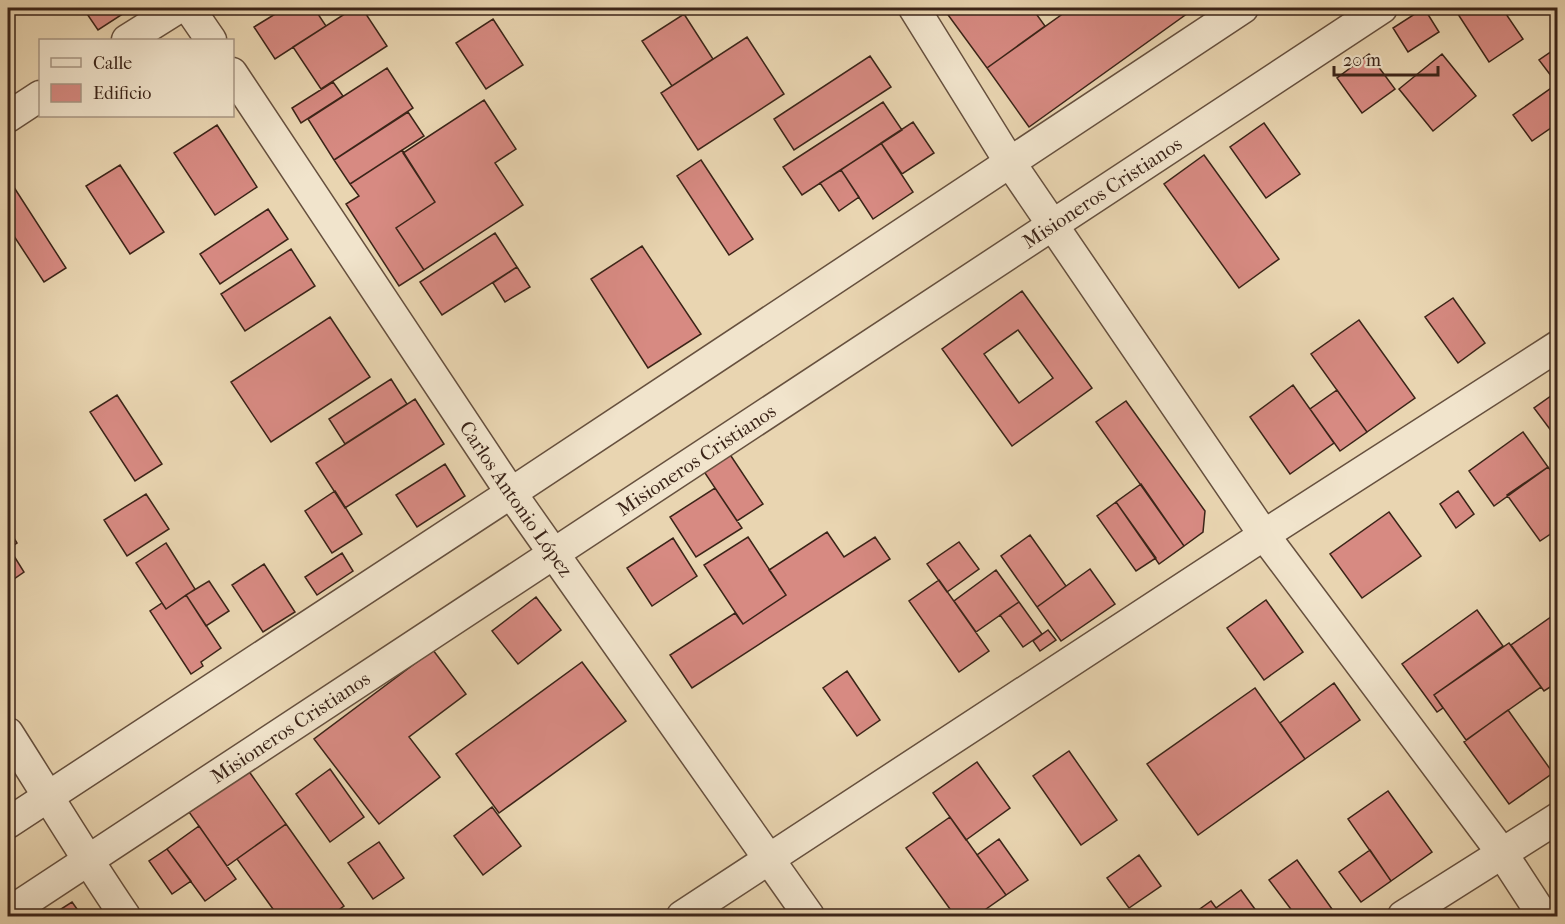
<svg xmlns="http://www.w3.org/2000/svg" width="1565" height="924" viewBox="0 0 1565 924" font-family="'IM FELL French Canon',serif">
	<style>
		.building { fill: #d78a82; stroke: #3b2418; stroke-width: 1.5; fill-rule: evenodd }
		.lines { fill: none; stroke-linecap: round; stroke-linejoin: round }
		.minor-casing { stroke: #66503e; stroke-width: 33 }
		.minor { stroke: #f1e4cc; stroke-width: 30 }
		.labels { text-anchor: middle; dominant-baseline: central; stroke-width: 6; stroke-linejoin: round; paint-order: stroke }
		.street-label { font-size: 20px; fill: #3b2418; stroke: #f1e4cc }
	</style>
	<rect width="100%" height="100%" fill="#e9d5b1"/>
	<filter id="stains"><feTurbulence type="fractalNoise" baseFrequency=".00333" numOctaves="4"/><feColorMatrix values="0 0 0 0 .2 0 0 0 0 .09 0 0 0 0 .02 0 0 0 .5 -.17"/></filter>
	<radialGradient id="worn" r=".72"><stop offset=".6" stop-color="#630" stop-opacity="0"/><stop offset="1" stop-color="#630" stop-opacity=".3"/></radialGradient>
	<path class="building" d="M83,8h49l-34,22z
		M285,8h29l12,18 -51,33 -21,-32z
		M354,8h8l25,38 -66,43 -28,-42z
		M943,8h89l13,18 -58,42z
		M1071,8h124l-166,119 -42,-59z
		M1424,8l15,24 -31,20 -15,-24z
		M1454,8h48l21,31 -34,23z
		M684,14l29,45 -41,27 -30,-45z
		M493,19l30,46 -37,24 -30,-46z
		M747,37l37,57 -86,56 -37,-57z
		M1558,47v38l-19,-25z
		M1369,54l26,35 -33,24 -25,-35z
		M1442,54l34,42 -43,35 -34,-42z
		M870,56l21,31 -97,63 -20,-31z
		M387,68l26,40 -79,52 -26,-41z
		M333,82l10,14 -42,27 -9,-15z
		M1557,84l1,39 -26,18 -19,-26z
		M484,100l32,49 -21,14 28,42 -99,65 -28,-42 39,-26 -32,-49z
		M883,102l19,28 -100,65 -19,-28z
		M408,112l16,24 -74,48 -16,-24z
		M913,122l21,31 -32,21 -21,-31z
		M1264,123l36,51 -34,24 -36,-51z
		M217,125l40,62 -42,28 -41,-62z
		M881,143l32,49 -40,27 -32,-49z
		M402,150l33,52 -39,26 28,42 -25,16 -53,-82 13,-8 -9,-12z
		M1204,155l75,104 -40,29 -75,-104z
		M701,160l52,79 -24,16 -52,-79z
		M120,165l44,67 -34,22 -44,-68z
		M841,170l18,27 -20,14 -19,-28z
		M8,178l58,90 -22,14 -36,-55z
		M268,209l20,30 -68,45 -20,-30z
		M495,233l22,34 -75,48 -22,-33z
		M642,246l59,88 -53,34 -57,-89z
		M291,249l24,37 -70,45 -24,-37z
		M517,267l13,20 -25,15 -12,-19z
		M1022,291l70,97 -80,58 -70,-97zM1018,330l35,48 -34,25 -35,-49z
		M1453,298l32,45 -27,20 -33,-46z
		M330,317l40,60 -99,65 -40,-60z
		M1359,320l56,78 -48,34 -56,-78z
		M391,379l16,25 -62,40 -16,-25z
		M1293,385l41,58 -44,31 -40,-57z
		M1337,390l30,42 -27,19 -30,-42z
		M1558,391v49l-24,-32z
		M117,395l45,69 -27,17 -45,-69z
		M415,399l29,45 -99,64 -29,-45z
		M1126,401l79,110 -2,21 -19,14 -88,-124z
		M1523,432l25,35 -54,39 -25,-35z
		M725,447l38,57 -26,17 -38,-57z
		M445,464l20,32 -48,31 -21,-32z
		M1548,467l10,13v49l-18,12 -33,-46z
		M1141,484l43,62 -25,18 -43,-62z
		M715,488l27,40 -46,29 -26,-40z
		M335,491l27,43 -30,19 -27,-42z
		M1458,491l16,23 -18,14 -16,-24z
		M146,494l23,35 -42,27 -23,-36z
		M1116,502l40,56 -20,13 -39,-55z
		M1389,512l32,44 -59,42 -32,-44z
		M8,528l9,15 -9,6z
		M827,532l17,25 31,-20 15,22 -198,129 -22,-33 65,-42 8,11 43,-29 -17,-25z
		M1030,535l36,51 -29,21 -36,-51z
		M748,537l38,58 -43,29 -39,-59z
		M673,538l24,38 -45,30 -25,-38z
		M959,542l20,27 -32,23 -20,-28z
		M166,543l29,46 -29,20 -30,-46z
		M9,548l15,24 -16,11v-34z
		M342,553l11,18 -36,24 -12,-18z
		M264,564l31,48 -32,20 -31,-47z
		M1090,569l25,35 -54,37 -24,-34z
		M996,570l23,32 -43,30 -22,-31z
		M939,580l50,71 -30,21 -50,-71z
		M209,581l20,30 -23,15 -20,-31z
		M186,595l35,53 -20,14 2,4 -12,8 -41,-63 12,-8 4,6z
		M536,597l25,33 -43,34 -26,-33z
		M1266,600l37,52 -39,28 -37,-52z
		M1019,602l23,32 -19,13 -23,-32z
		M1477,610l26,36 -69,49 9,13 -6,4 -35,-48z
		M1558,612v70l-14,9 -33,-46z
		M1048,630l8,10 -16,11 -7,-10z
		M1509,643l32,44 -75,53 -32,-45z
		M433,650l33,44 -57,43 31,40 -61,47 -65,-85z
		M582,662l44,59 -127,92 -43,-59z
		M847,671l33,49 -23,16 -34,-48z
		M1334,683l26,37 -55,39 -25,-36z
		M1255,688l50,71 -107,76 -51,-71z
		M1508,710l45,63 -44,31 -45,-62z
		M1069,751l48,69 -36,25 -48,-69z
		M977,762l33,46 -44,32 -33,-47z
		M330,769l34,48 -34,25 -34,-48z
		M248,770l38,54 -59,42 -38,-54z
		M1388,791l44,61 -41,29 -43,-62z
		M492,807l29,39 -38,29 -29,-39z
		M950,817l56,78 -30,21h-21l-49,-68z
		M286,824l58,82 -14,10h-52l-41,-57z
		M199,826l37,53 -31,22 -38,-52z
		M999,839l29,41 -22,15 -29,-40z
		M379,842l25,36 -31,21 -25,-36z
		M167,849l24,32 -19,13 -23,-33z
		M1370,850l21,31 -30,21 -22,-30z
		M1139,855l22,31 -32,22 -22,-30z
		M1297,860l40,56h-41l-27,-36z
		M1241,890l19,26h-38l-6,-8z
		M1211,901l11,15h-32z
		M72,902l10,14h-32z"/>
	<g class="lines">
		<g class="minor-casing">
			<g id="minor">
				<path d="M189,8l22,32"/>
				<path d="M914,8l95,153 255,374 238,318 41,63"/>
				<path d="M127,40l51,-32"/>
				<path id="s1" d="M232,73l279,420 298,423"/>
				<path d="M8,117l32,-21"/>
				<path d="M8,733c39,61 76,123 117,183"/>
				<path d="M8,823l503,-330 732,-485"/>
				<path id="s2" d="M8,913l1374,-905"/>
				<path d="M682,916l582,-381 294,-189"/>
				<path d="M1403,916l155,-98"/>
			</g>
		</g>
		<use href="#minor" class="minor"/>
	</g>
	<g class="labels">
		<g class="street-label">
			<text stroke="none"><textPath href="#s2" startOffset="1310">Misioneros Cristianos</textPath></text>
			<text stroke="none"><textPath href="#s2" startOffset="824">Misioneros Cristianos</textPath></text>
			<text stroke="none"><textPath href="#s1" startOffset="512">Carlos Antonio López</textPath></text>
			<text stroke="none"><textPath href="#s2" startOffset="338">Misioneros Cristianos</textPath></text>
		</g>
	</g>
	<rect width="1565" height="924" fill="none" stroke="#e9d5b1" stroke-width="30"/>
	<rect x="9" y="9" width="1547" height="906" fill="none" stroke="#3b2418" stroke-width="3"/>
	<rect x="15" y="15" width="1535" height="894" fill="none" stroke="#3b2418" stroke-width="1.5"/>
	<rect x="39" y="39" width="195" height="78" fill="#f1e4cc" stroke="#a89784" stroke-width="1.5"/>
	<rect x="51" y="58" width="30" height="9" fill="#f1e4cc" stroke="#a89784" stroke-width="1.5"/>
	<text x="93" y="69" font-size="18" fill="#3b2418">Calle</text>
	<rect x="51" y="84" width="30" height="18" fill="#d78a82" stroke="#a89784" stroke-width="1.5"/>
	<text x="93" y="99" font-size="18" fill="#3b2418">Edificio</text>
	<path d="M1334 66v9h104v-9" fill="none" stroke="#3b2418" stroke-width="3"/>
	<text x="1343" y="66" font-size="18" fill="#3b2418" stroke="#f1e4cc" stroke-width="4.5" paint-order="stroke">20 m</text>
	<rect width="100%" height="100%" filter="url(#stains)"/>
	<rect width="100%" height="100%" fill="url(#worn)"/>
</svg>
